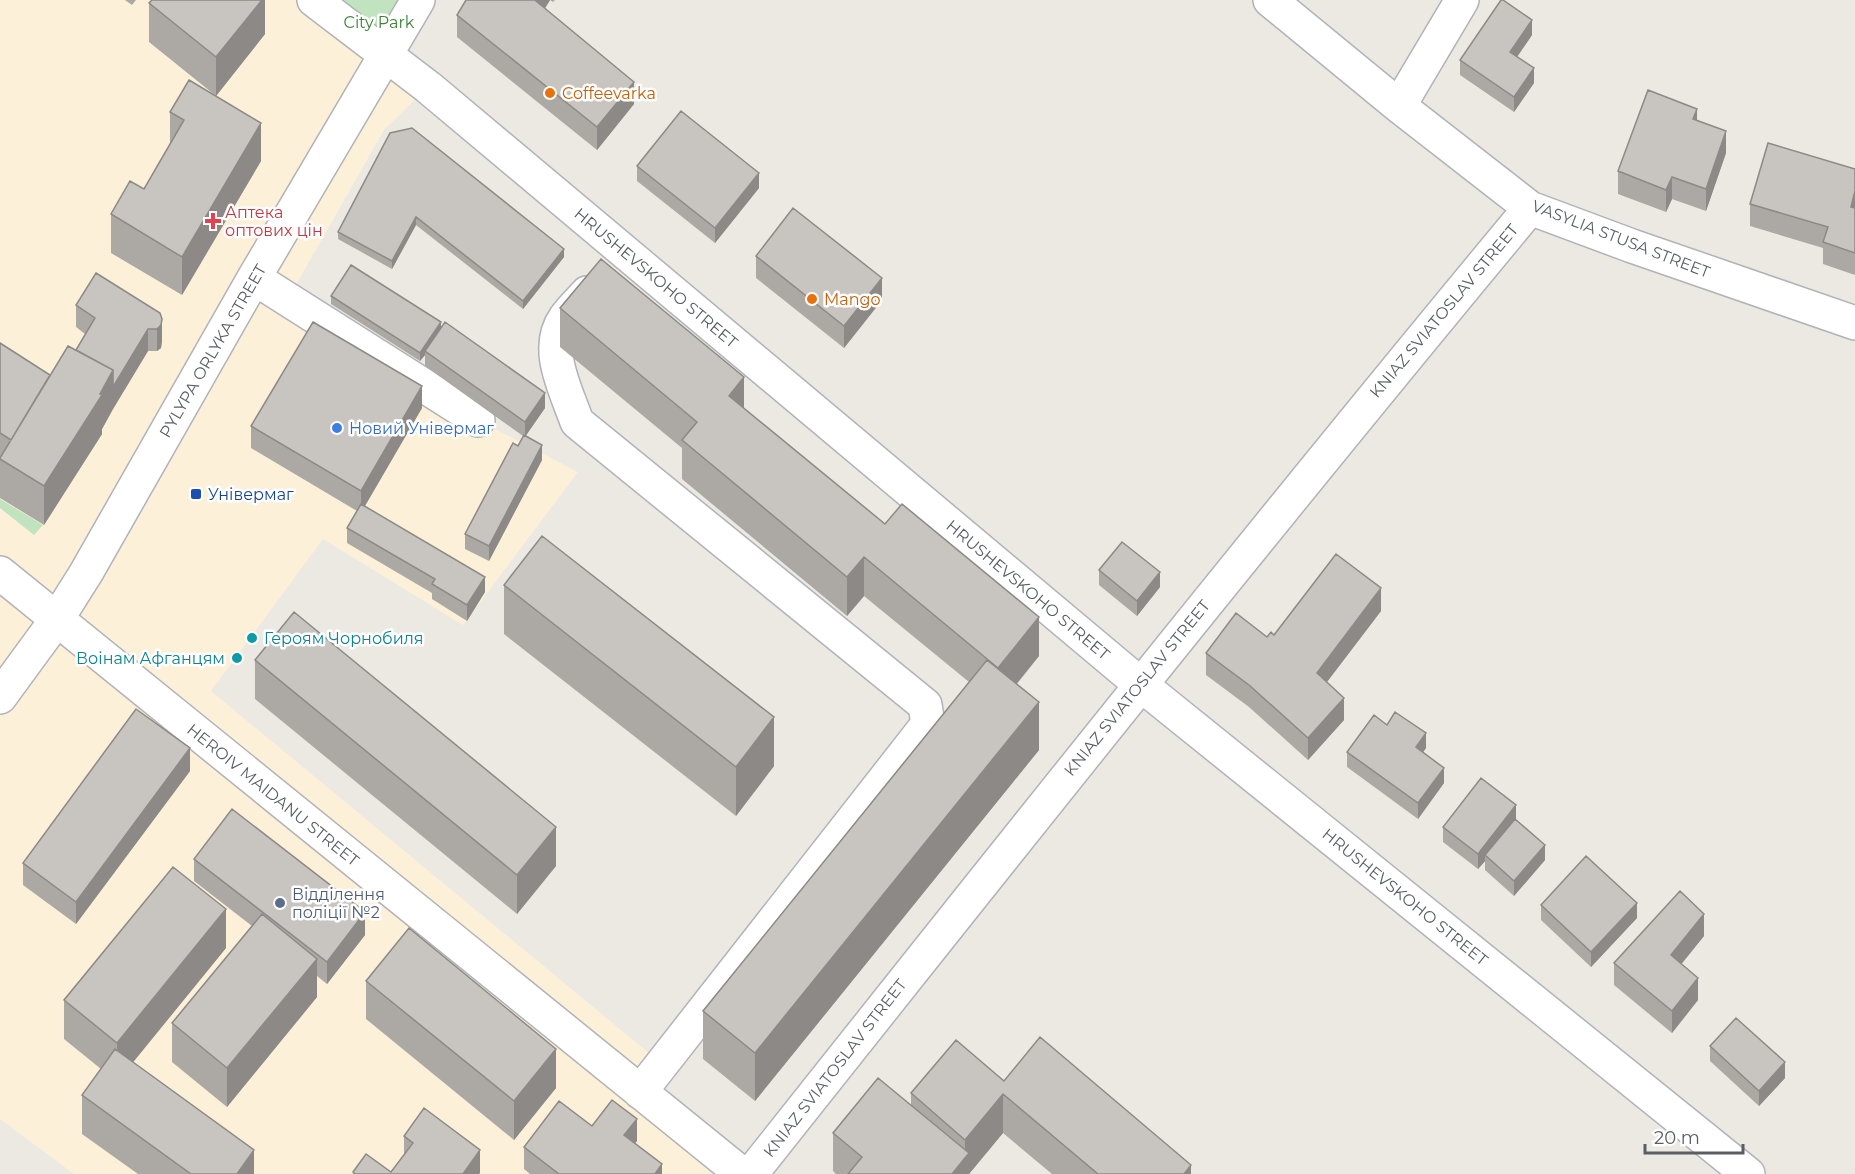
<svg xmlns="http://www.w3.org/2000/svg" width="1855" height="1174" viewBox="0 0 1855 1174" font-family="Montserrat,sans-serif">
	<style>
		.commercial { fill: #fcf0d8 }
		.green { fill: #c2e3bf }
		.lines { fill: none; stroke-linecap: round; stroke-linejoin: round }
		.minor-casing { stroke: #b0b3b7; stroke-width: 36 }
		.minor { stroke: #fff; stroke-width: 33 }
		.wall { fill: #aca9a4 }
		.shaded-wall { fill: #8c8986 }
		.building { fill: #c8c4bf; stroke: #8c8986; stroke-width: 1.5 }
		.food-dot { fill: #e8710a; stroke: #fff; stroke-width: 2 }
		.health-dot { fill: #e0444e; stroke: #fff; stroke-width: 2 }
		.shop-dot { fill: #3f7fe0; stroke: #fff; stroke-width: 2 }
		.transit-dot { fill: #1a4fb4; stroke: #fff; stroke-width: 2 }
		.culture-dot { fill: #0f9aa8; stroke: #fff; stroke-width: 2 }
		.service-dot { fill: #5c6f8a; stroke: #fff; stroke-width: 2 }
		.labels { text-anchor: middle; dominant-baseline: central; stroke-width: 5; stroke-linejoin: round; paint-order: stroke }
		.park-label { font-size: 16px; fill: #3c8339; stroke: #fff }
		.food-label { font-size: 16px; fill: #c56008; stroke: #fff; text-anchor: start }
		.health-label { font-size: 16px; fill: #be3a42; stroke: #fff; text-anchor: start }
		.street-label { font-size: 16px; fill: #5a5e62; stroke: #fff }
		.shop-label { font-size: 16px; fill: #366cbe; stroke: #fff; text-anchor: start }
		.transit-label { font-size: 16px; fill: #164399; stroke: #fff; text-anchor: start }
		.culture-label { font-size: 16px; fill: #0d838f; stroke: #fff; text-anchor: start }
		.service-label { font-size: 16px; fill: #4e5e75; stroke: #fff; text-anchor: start }
	</style>
	<rect width="100%" height="100%" fill="#ece9e2"/>
	<path class="commercial" d="M0,0h317l111,87 -44,43 -96,169 190,121 100,52 -115,153 -140,-86 -112,152 450,372 -21,29 102,82h-668l-74,-55z"/>
	<path class="green" d="M317,0h101l-32,55z
		M0,499l43,26 -9,10 -34,-27z"/>
	<g class="lines">
		<g class="minor-casing">
			<path id="minor" d="M314,0l114,87 712,597 608,490
				M1270,0l129,106 131,102 102,38 223,77
				M1399,106l63,-106
				M254,278l224,142
				M587,293c-7,8 -16,16 -22,25 -22,31 1,72 12,104l348,283 3,19 -288,368
				M0,573l742,601
				M0,697l57,-78 29,-46 168,-295 164,-278
				M751,1174c257,-324 515,-648 779,-966"/>
		</g>
		<use href="#minor" class="minor"/>
	</g>
	<path class="wall" d="M125,0h11l-4,5z
		M265,0v34l-49,62 -67,-54v-39z
		M466,0h89l-2,2 -3,-2 -5,8 89,96 -37,46 -140,-113v-22z
		M1532,35l-15,22 17,26 -20,29 -54,-37v-15z
		M170,112l91,49 -79,134 -71,-42v-39l33,-25 26,-45z
		M1697,120l29,33 -20,58 -34,-12 -6,13 -48,-18v-23z
		M390,133l174,124 -41,52 -107,-84 -24,44 -54,-30v-7z
		M637,166l122,22 -44,55 -78,-62z
		M1855,169v106l-32,-11v-16l-73,-22v-22z
		M756,256l126,44 -38,48 -88,-70z
		M331,296l110,32 104,80 -20,28 17,24 -53,101 -24,-12v-15l58,-98 -98,-70v-11l-5,6 -89,-57z
		M76,305l84,8 2,28 -1,7 -4,3h-9l-35,58 -11,20v5l-58,91 -44,-27v-40l1,-2h-1v-113l50,32 26,-25 9,-16 -9,-7z
		M560,308l184,100 295,248 -22,28 22,66 -284,351 -52,-42v-48l266,-329 -105,-86 -17,20 -165,-137v-31l-122,-101z
		M422,408l-58,98 121,86 -18,29 -35,-22v-6l-85,-50v-15l10,-17 -106,-63v-22z
		M1099,570l61,17 -23,29 -38,-31z
		M504,585l270,181 -38,50 -232,-182z
		M1381,611l-54,71 17,38 -36,40 -59,-53 -43,-32v-22l68,-18z
		M255,660l301,206 -39,48 -262,-215z
		M1387,725l39,23 -3,4 21,31 -26,36 -71,-52v-15z
		M190,771l-114,153 -53,-39v-22z
		M1516,820l29,40 -31,36 -29,-26v-9l-7,8 -35,-27v-15z
		M194,859l171,76 -38,49 -10,-8v21l-90,110 -55,-45v-39l80,-97 -58,-45z
		M1541,905l96,13 -46,49 -50,-47z
		M1704,936l-23,28 17,36 -26,33 -58,-48v-22z
		M226,948l-93,114 121,112h-116l-56,-40v-39l19,-26 -37,-30v-39z
		M366,981l190,107 -42,52 -148,-121z
		M1710,1046l75,32 -26,28 -49,-45z
		M1004,1081l187,93h-139l-49,-41 -34,41h-133l-3,-3v-38l78,-27v-13z
		M592,1126l45,15 -2,2 27,31h-132l-6,-5v-22z
		M404,1136l76,37 -1,1h-126v-2h38l13,-17z"/>
	<path class="shaded-wall" d="M262,0h3v34l-49,62v-39z
		M537,0h13l-14,23z
		M1532,20v15l-22,32v-15z
		M1534,68v15l-20,29v-15z
		M634,82v22l-37,46v-23z
		M1697,109v22l-4,-12z
		M261,123v38l-79,134v-38z
		M1726,131v22l-20,58v-22z
		M759,173v15l-44,55v-15z
		M1672,177v22l-6,13v-22z
		M1855,191v22l-4,-6z
		M416,217v8l-24,44v-8z
		M564,249v8l-41,52v-8z
		M882,278v22l-38,48v-22z
		M162,319v22l-1,7 -4,3v-22z
		M441,322v8l-16,21v4l-5,6v-8z
		M148,329v22l-35,58v-22z
		M113,370v39l-11,20v5l-58,91v-39l56,-92z
		M744,377v39l-15,-20z
		M422,386v22l-61,105v-22z
		M545,393v15l-20,29v-15z
		M542,445v15l-53,101v-15z
		M864,557v39l-17,20v-39z
		M1160,572v15l-23,29v-15z
		M485,577v15l-18,29v-16z
		M1381,588v23l-64,84v-22z
		M1039,617v39l-41,50v-38z
		M1344,698v22l-36,40v-22z
		M1039,702v48l-284,351v-48z
		M774,717v49l-38,50v-49z
		M1426,733v15l-10,14v-15z
		M190,748v23l-114,153v-22z
		M1444,768v15l-26,36v-16z
		M1516,805v15l-31,35v6l-7,8v-15z
		M556,827v39l-39,48v-39z
		M1545,845v15l-31,36v-15z
		M1637,903v15l-46,49v-15z
		M226,909v39l-109,134v-39z
		M365,912v23l-38,49v-22z
		M1704,914v22l-33,41v-22z
		M317,959v38l-90,110v-39z
		M1698,978v22l-26,33v-22z
		M556,1049v39l-42,52v-39z
		M1785,1062v16l-26,28v-15z
		M1003,1094v39l-34,41h-17l13,-16v-18z
		M637,1119v22l-13,16v-22z
		M254,1150v24h-17z
		M480,1150v23l-1,1h-16z
		M662,1164v10h-7z
		M1191,1165v9h-7z"/>
	<path class="building" d="M152,0h110l-46,57 -67,-54z
		M466,0h71l-1,1 98,81 -37,45 -140,-112z
		M1501,0h2l29,20 -22,32 24,16 -20,29 -54,-37z
		M189,80l72,43 -79,134 -71,-43 19,-33 14,8 40,-69 -14,-8z
		M1648,90l49,19 -4,10 33,12 -20,58 -34,-12 -6,13 -48,-19z
		M681,111l78,62 -44,55 -78,-62z
		M412,128l152,121 -41,52 -107,-84 -24,44 -54,-29 52,-99z
		M1768,143l87,26v22l-4,16 4,1v45l-32,-11 5,-15 -78,-23z
		M793,208l89,70 -38,48 -88,-70z
		M601,259l143,118 -15,19 156,128 17,-20 137,113 -41,51 -134,-111 -17,20 -165,-137 15,-18 -137,-114z
		M351,265l90,57 -21,31 -89,-57z
		M96,273l64,40 2,6 -1,6 -4,4h-9l-35,58v-17l-37,-20 19,-32 -19,-13z
		M313,322l109,64 -61,105 -110,-65z
		M445,322l100,71 -20,29 -100,-71z
		M0,343l50,32 -39,65 -11,-7z
		M68,346l45,24 -13,24 2,1 -58,91 -44,-27v-1z
		M524,435l18,10 -53,101 -24,-12 48,-91 5,3z
		M361,504l124,73 -18,28 -35,-21 3,-5 -88,-51z
		M542,536l232,181 -38,50 -232,-182z
		M1122,542l38,30 -23,29 -38,-31z
		M1336,554l45,34 -64,85 27,25 -36,40 -59,-53 -43,-32 30,-40 31,24 4,-5 3,3z
		M294,612l262,215 -39,48 -262,-215z
		M987,660l52,42 -284,351 -52,-42z
		M136,709l54,39 -114,154 -53,-39z
		M1395,712l31,21 -10,14 28,21 -26,35 -71,-51 27,-37 13,10z
		M1481,778l35,27 -38,49 -35,-27z
		M232,809l133,103 -38,50 -133,-103z
		M1515,819l30,26 -31,36 -29,-26z
		M1586,856l51,47 -46,49 -50,-47z
		M173,867l53,42 -109,134 -53,-43z
		M1680,891l24,23 -33,41 27,23 -26,33 -58,-48z
		M262,914l55,45 -90,109 -55,-45z
		M409,928l147,121 -42,52 -148,-120z
		M1736,1018l49,44 -26,29 -49,-45z
		M1040,1037l151,128 -7,9h-86l-95,-80 -38,46 -54,-47 45,-53 48,41z
		M115,1049l139,101 -17,24h-46l-109,-79z
		M878,1078l91,75 -17,21h-104l14,-17 -29,-24z
		M612,1100l25,19 -13,16 38,29 -7,10h-96l-35,-27 35,-46 33,25z
		M424,1108l56,42 -17,24h-108l-2,-2 13,-18 25,18 22,-29 -9,-7z"/>
	<g class="food-dot">
		<circle cx="550" cy="93" r="6"/>
		<circle cx="812" cy="299" r="6"/>
	</g>
	<path class="health-dot" d="M210 212h6v6h6v6h-6v6h-6v-6h-6v-6h6z"/>
	<circle class="shop-dot" cx="337" cy="428" r="6"/>
	<rect class="transit-dot" x="190" y="488" width="12" height="12" rx="3"/>
	<g class="culture-dot">
		<circle cx="252" cy="638" r="6"/>
		<circle cx="237" cy="658" r="6"/>
	</g>
	<circle class="service-dot" cx="280" cy="903" r="6"/>
	<g class="labels">
		<g class="park-label">
			<text x="379" y="22">City Park</text>
		</g>
		<g class="food-label">
			<text x="562" y="93">Coffeevarka</text>
			<text x="824" y="299">Mango</text>
		</g>
		<g class="health-label">
			<text x="225" y="212">Аптека<tspan x="225" dy="18">оптових цін</tspan></text>
		</g>
		<g class="street-label">
			<text transform="translate(1621 239) rotate(21)">VASYLIA STUSA STREET</text>
			<text transform="translate(656 278) rotate(40)">HRUSHEVSKOHO STREET</text>
			<text transform="translate(1444 311) rotate(-50)">KNIAZ SVIATOSLAV STREET</text>
			<text transform="translate(213 351) rotate(-60)">PYLYPA ORLYKA STREET</text>
			<text transform="translate(1028 590) rotate(40)">HRUSHEVSKOHO STREET</text>
			<text transform="translate(1137 688) rotate(-51)">KNIAZ SVIATOSLAV STREET</text>
			<text transform="translate(273 795) rotate(39)">HEROIV MAIDANU STREET</text>
			<text transform="translate(1405 897) rotate(39)">HRUSHEVSKOHO STREET</text>
			<text transform="translate(835 1068) rotate(-52)">KNIAZ SVIATOSLAV STREET</text>
		</g>
		<g class="shop-label">
			<text x="349" y="428">Новий Універмаг</text>
		</g>
		<g class="transit-label">
			<text x="208" y="494">Універмаг</text>
		</g>
		<g class="culture-label">
			<text x="264" y="638">Героям Чорнобиля</text>
			<text x="225" y="658" text-anchor="end">Воінам Афганцям</text>
		</g>
		<g class="service-label">
			<text x="292" y="894">Відділення<tspan x="292" dy="18">поліції №2</tspan></text>
		</g>
	</g>
	<path d="M1645 1144v9h98v-9" fill="none" stroke="#5a5e62" stroke-width="3"/>
	<text x="1654" y="1144" font-size="18" fill="#5a5e62" stroke="#ffffff" stroke-width="4.5" paint-order="stroke">20 m</text>
</svg>
